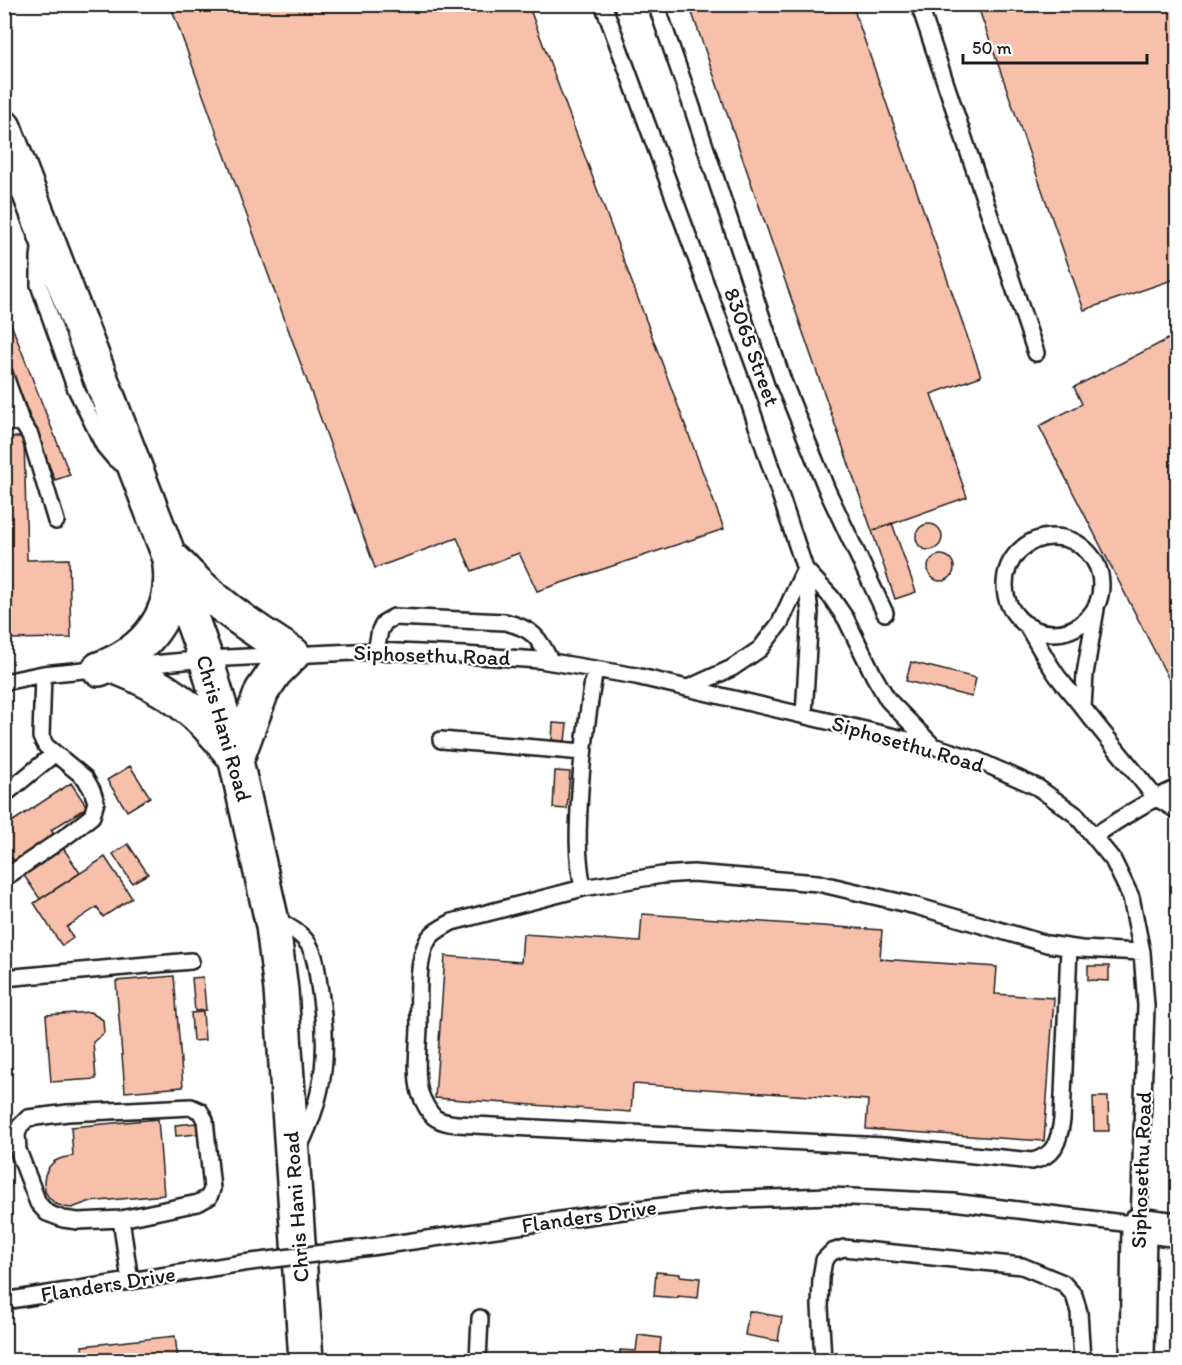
<svg xmlns="http://www.w3.org/2000/svg" width="1182" height="1365" viewBox="0 0 1182 1365" font-family="Itim,sans-serif">
	<style>
		.building { fill: #f7c0ab; stroke: #1c1c1c; stroke-width: 1.5 }
		.lines { fill: none; stroke-linecap: round; stroke-linejoin: round }
		.lane-casing { stroke: #1c1c1c; stroke-width: 20 }
		.secondary-casing { stroke: #1c1c1c; stroke-width: 38 }
		.lane { stroke: #fff; stroke-width: 15 }
		.secondary { stroke: #fff; stroke-width: 33 }
		.lane-bridge-casing { stroke: #1c1c1c; stroke-width: 20; stroke-linecap: butt }
		.lane-bridge { stroke: #fff; stroke-width: 15 }
		.labels { text-anchor: middle; dominant-baseline: central; stroke-width: 4.5; stroke-linejoin: round; paint-order: stroke }
		.street-label { font-size: 22px; fill: #1c1c1c; stroke: #fff }
	</style>
	<rect width="100%" height="100%" fill="#fff"/>
	<filter id="ink" filterUnits="userSpaceOnUse"><feTurbulence type="fractalNoise" baseFrequency=".0167" numOctaves="2"/><feDisplacementMap in="SourceGraphic" scale="12" xChannelSelector="R" yChannelSelector="G"/><feConvolveMatrix kernelMatrix="1 2 1 2 8 2 1 2 1" color-interpolation-filters="sRGB"/></filter>
	<g filter="url(#ink)">
		<path class="building" d="M170,4h358l196,525 -187,62 -18,-38 -47,18 -15,-33 -82,30z
			M689,4h163l129,372 -50,18 36,103 -95,34z
			M977,4h201v274l-94,32z
			M4,306l66,169 -15,5 -51,-129z
			M1178,334v353l-4,2 -135,-263 43,-22 -8,-17z
			M4,437h20l3,123 42,-1 2,79 -67,1z
			M892,523l24,69 -21,7 -23,-68z
			M916 537a13 13 0 1 1 26 0a13 13 0 1 1-26 0Z
			M928 568a13 13 0 1 1 26 0a13 13 0 1 1-26 0Z
			M911,662l65,16 -4,19 -66,-16z
			M553,723l14,1 -2,17 -13,-1z
			M130,766l20,31 -23,14 -20,-31z
			M555,771l15,1 -3,37 -14,-1z
			M71,783l16,24 -36,23 29,43 -40,26 -28,-41 -8,5v-36z
			M128,844l20,30 -16,9 -19,-29z
			M105,857l27,41 -29,19 -6,-10 -30,20 6,11 -11,8 -28,-43z
			M642,914l240,16 -2,29 117,8 -2,27 59,4 -10,143 -178,-12 2,-29 -235,-16 -2,28 -196,-14 10,-142 76,6 2,-28 117,8z
			M1088,966h21v15l-21,-1z
			M174,976l9,111 -58,5 -9,-111z
			M203,977l3,33 -11,1 -3,-33z
			M90,1012l13,8 1,13 -11,9 3,37 -45,3 -5,-67z
			M203,1012l2,28 -12,1 -2,-28z
			M1093,1097h15l1,34h-15z
			M158,1119l6,76 -76,7 -16,6 -8,-1 -8,-3 -7,-6 -4,-7 -1,-9 1,-7 4,-8 6,-6 7,-3 11,-2 -2,-29z
			M197,1123l1,11 -22,2 -1,-11z
			M656,1272l24,2v2l20,2 -2,20 -20,-2v2l-24,-2z
			M749,1311l33,6 -4,24 -33,-6z
			M638,1335l23,3 -2,22h-40l1,-10 16,1z
			M175,1336l3,24h-95l-1,-14z"/>
		<g class="lines">
			<g class="lane-casing">
				<path id="lane" d="M603,4l146,398 56,167 5,44 -6,102
					M656,4l35,100 92,277 44,109 58,123
					M919,4l117,349
					M41,242l-2,15v28l36,102 29,59 11,13 15,10
					M4,373l17,48 9,14 26,86
					M4,423l17,-2
					M1005 585a48 48 0 1 1 96 0a48 48 0 1 1-96 0Z
					M1026,624l22,38 10,15 97,120 23,14
					M376,651l4,-21 5,-8 9,-5 111,5c29,7 33,15 46,40
					M131,666l75,-7 170,-8 88,4 76,5 96,16 297,70 44,14 60,27 39,28 37,45 18,37 11,55 4,54 -7,219 -186,-23 -122,-6 -117,4 -84,10 -259,37
					M595,669c-7,41 -12,80 -15,121 -2,36 -4,62 3,98l79,-13 31,-2 125,10 98,23 131,38 34,5 61,3
					M4,682l39,-8 61,-6
					M688,688l44,-20 28,-19 20,-26 25,-54 26,28 15,22 28,57 14,24 45,46
					M1083,707l2,-33 11,-65
					M441,740l142,12
					M4,795l50,-41
					M1094,836c28,-18 52,-35 84,-48
					M4,877l5,-2 60,-41 23,-18 4,-14 -4,-12 -7,-12 -39,-32 -5,-9 2,-63
					M583,888l-131,34c-8,5 -21,10 -25,20 -11,20 -8,63 -8,87 -1,21 -4,44 1,64 3,8 8,18 14,24 10,8 28,7 40,8l410,21 148,15c23,-5 27,-20 30,-41l7,-172
					M272,917c13,8 29,15 37,28 7,12 8,26 10,40 10,61 8,106 -20,162
					M4,978l187,-17
					M191,1107l9,4 5,9 6,59 1,10 -3,8 -11,6 -77,16 -43,2 -15,-2 -16,-6 -9,-10 -20,-53 -1,-16 3,-8 8,-8 40,-5z
					M121,1219l9,62
					M4,1301l239,-38
					M478,1360l2,-42
					M823,1360l-3,-54 1,-28 3,-18 8,-8 12,-4 178,18 41,17 11,12 5,17 3,48"/>
			</g>
			<g class="secondary-casing">
				<path id="secondary" d="M4,127l164,426 38,106 30,102 37,165 8,64 25,370
					M175,561c35,39 74,65 118,93l-18,18 -13,19 -26,70
					M116,667c47,18 84,44 114,85
					M99,669c45,-16 77,-53 71,-103
					M1137,1360l2,-135 39,5"/>
			</g>
			<use href="#lane" class="lane"/>
			<use href="#secondary" class="secondary"/>
			<g class="lane-bridge-casing">
				<path id="lane-bridge" d="M243,1263l128,-16"/>
			</g>
			<use href="#lane-bridge" class="lane-bridge"/>
		</g>
	</g>
	<g class="labels">
		<g class="street-label">
			<text transform="translate(752 347) rotate(70)">83065 Street</text>
			<text transform="translate(432 655) rotate(2)">Siphosethu Road</text>
			<text transform="translate(224 728) rotate(74)">Chris Hani Road</text>
			<text transform="translate(908 744) rotate(16)">Siphosethu Road</text>
			<text transform="translate(1141 1170) rotate(-88)">Siphosethu Road</text>
			<text transform="translate(296 1207) rotate(-94)">Chris Hani Road</text>
			<text transform="translate(589 1216) rotate(-8)">Flanders Drive</text>
			<text transform="translate(108 1284) rotate(-9)">Flanders Drive</text>
		</g>
	</g>
	<rect width="1182" height="1365" fill="none" stroke="#fff" stroke-width="24"/>
	<rect x="12" y="12" width="1158" height="1341" fill="none" stroke="#1c1c1c" stroke-width="2" filter="url(#ink)"/>
	<path d="M963 54v9h184v-9" fill="none" stroke="#1c1c1c" stroke-width="3"/>
	<text x="972" y="54" font-size="18" fill="#1c1c1c" stroke="#ffffff" stroke-width="4.5" paint-order="stroke">50 m</text>
</svg>
